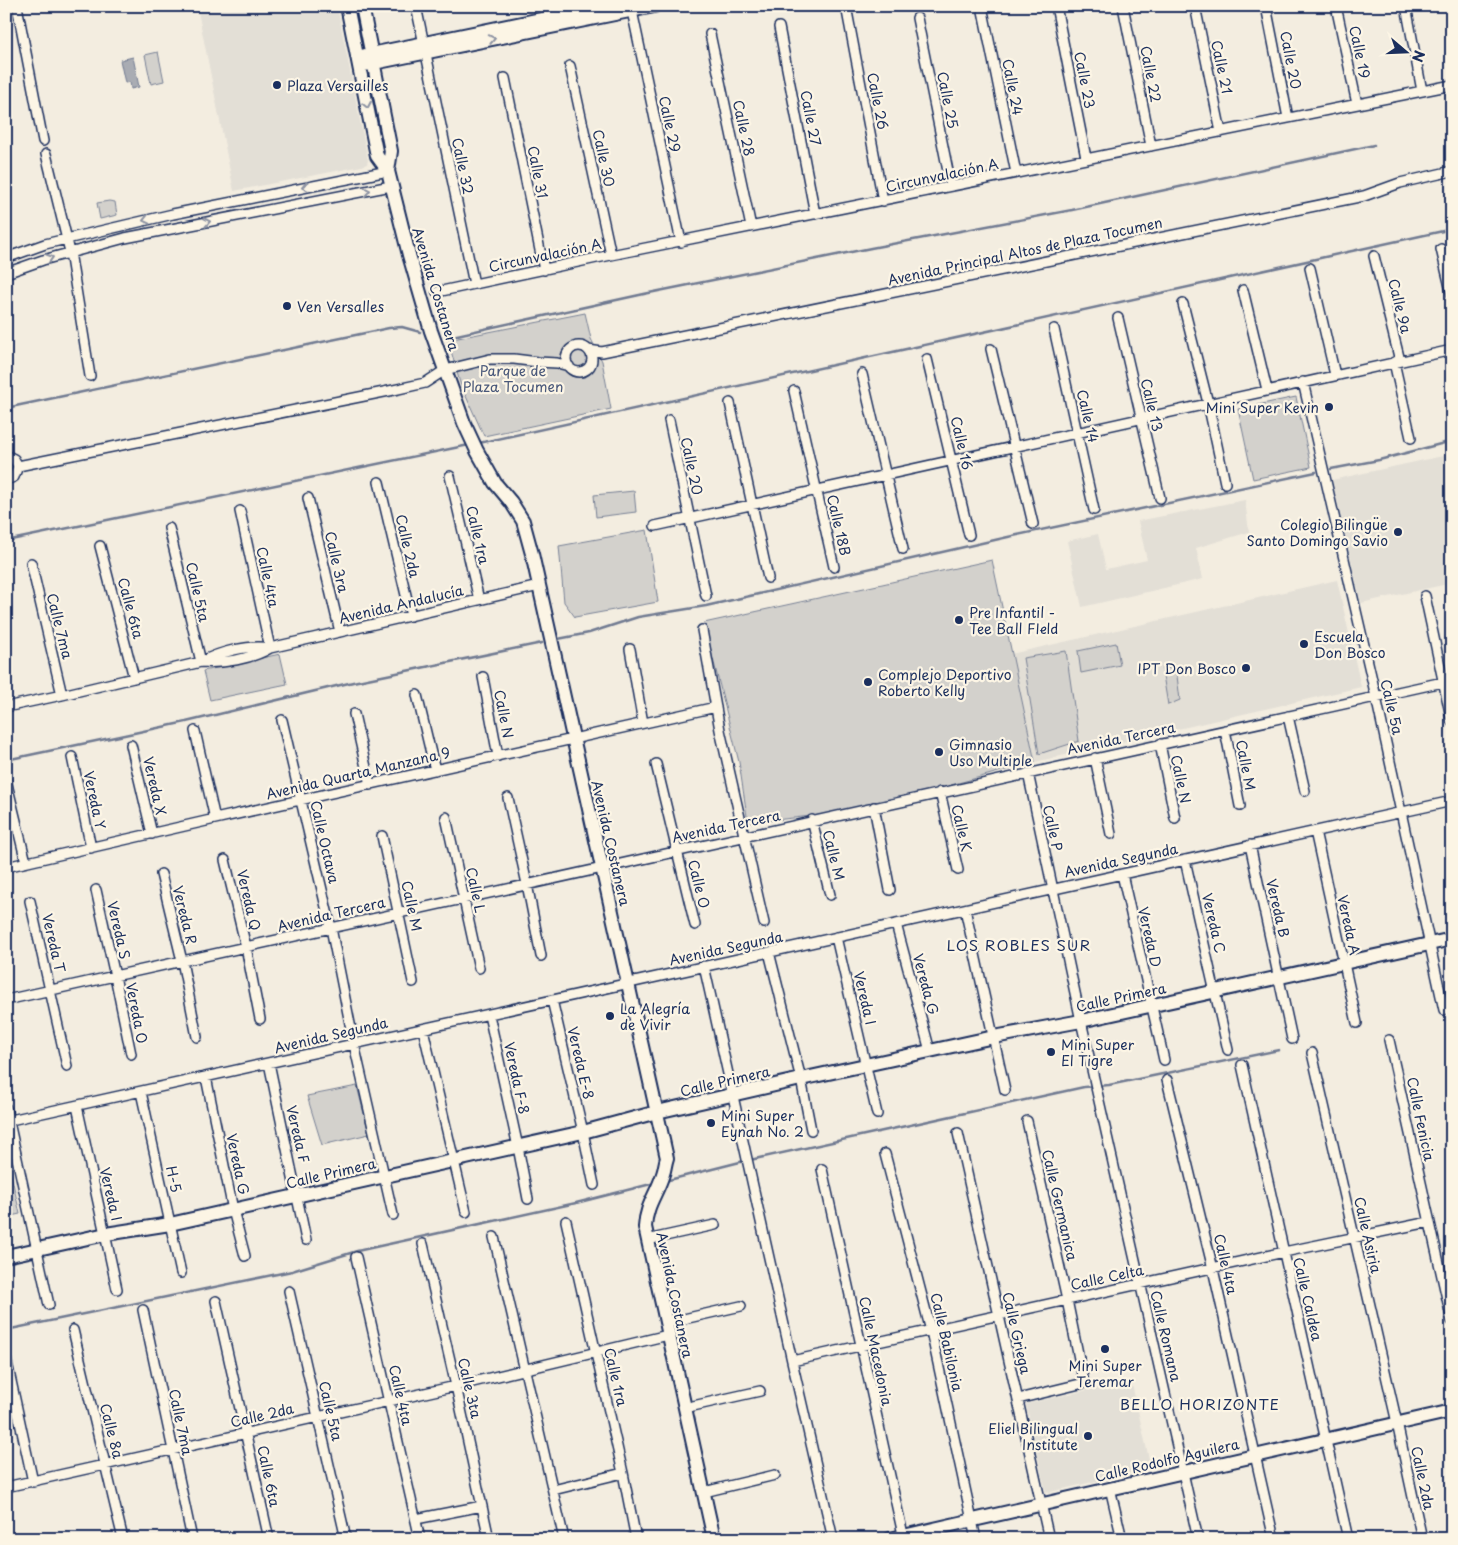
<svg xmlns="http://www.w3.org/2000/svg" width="1458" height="1545" viewBox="0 0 1458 1545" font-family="'Playpen Sans',sans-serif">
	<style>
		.built { fill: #e3dfd6 }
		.green { fill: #d3d1cc; stroke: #778095 }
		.water { fill: #a9acb3; stroke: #707a91 }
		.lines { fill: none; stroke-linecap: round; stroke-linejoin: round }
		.stream { stroke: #707a91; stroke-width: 2.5 }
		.street-casing { stroke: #1b2f5e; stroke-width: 12 }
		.secondary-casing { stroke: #1b2f5e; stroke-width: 16 }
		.street { stroke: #fcf5e5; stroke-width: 9 }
		.secondary { stroke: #fcf5e5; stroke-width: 12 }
		.oneway { stroke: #8c92a2 }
		.poi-dot { fill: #1b2f5e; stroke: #fcf5e5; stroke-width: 2 }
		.labels { text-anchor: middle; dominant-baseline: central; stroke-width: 4.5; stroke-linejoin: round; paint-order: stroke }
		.street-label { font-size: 14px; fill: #1b2f5e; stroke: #fcf5e5 }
		.poi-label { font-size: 14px; fill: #1b2f5e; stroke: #fcf5e5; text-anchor: start }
		.park-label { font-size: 14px; fill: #49587a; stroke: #fcf5e5 }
		.neighbourhood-label { font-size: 15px; letter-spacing: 1px; fill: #1b2f5e; stroke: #fcf5e5 }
	</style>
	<rect width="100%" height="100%" fill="#f3ede0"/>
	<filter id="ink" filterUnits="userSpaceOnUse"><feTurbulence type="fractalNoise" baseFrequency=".02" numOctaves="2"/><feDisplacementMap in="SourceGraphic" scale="10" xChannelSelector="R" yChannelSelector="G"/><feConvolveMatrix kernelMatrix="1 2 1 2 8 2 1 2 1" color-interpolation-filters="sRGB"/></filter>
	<g filter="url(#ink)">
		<path class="built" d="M197,6h140l31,154 -1,4 -5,2 -128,25z
			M1452,454v129l-91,20 -29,-123z
			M1245,500l4,32 -53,16 7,31 -121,28 -15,-66 31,-7 8,35 41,-9 -9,-39z
			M1337,580l24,107 -326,75 -24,-108z
			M1131,1380l20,88 -105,25 -20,-89z"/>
		<path class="green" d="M158,52l6,29 -13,3 -6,-29z
			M109,201l6,1 2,13 -17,4 -3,-16z
			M585,313l6,26 11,22 9,48 -127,27 -24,-53 -12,-43z
			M1296,397l15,70 -58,12 -15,-70z
			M634,491l2,21 -40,5 -2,-22z
			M647,530l11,72 -83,15 -11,-15 -5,-56z
			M992,560l43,202 -179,49 -108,12 -9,-61 -35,-139z
			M1116,643l4,22 -39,8 -3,-22z
			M1066,651l13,90 -40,13 -16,-96z
			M280,654l7,30 -77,16 -7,-29z
			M1176,668l4,32 -12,5 -6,-36z
			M357,1086l12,48 -47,11 -15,-49z
			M6,1161h2l12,53 -14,3z"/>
		<path class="water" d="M133,57l6,30 -8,2 -1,-7 -5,1 -5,-23z"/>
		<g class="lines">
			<path class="stream" d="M448,337l196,-43 227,-46 201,-38 302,-65
				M6,408l383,-80 13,-1 18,5
				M479,443l973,-214
				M1331,469l48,-9 73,-19
				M6,541l463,-96
				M558,639l31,-6 49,-16 68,-11 302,-69 308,-65
				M6,760l180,-38 167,-40 189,-39
				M750,1160l334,-73 25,-2 170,-35
				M665,1181l79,-20
				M6,1330l286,-59 65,-20 219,-48 79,-20"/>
			<g class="street-casing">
				<path id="street" d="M17,6l26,135
					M416,6l58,278
					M631,6l50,236
					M846,6l37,195
					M982,6l34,167
					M1056,6l30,152
					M1123,6l28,140
					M1195,6l26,126
					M1266,6l22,112
					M1336,6l21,98
					M1406,6l16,85
					M917,18l34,168
					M779,27l36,187
					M710,34l41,193
					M570,66l41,189
					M505,78l39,192
					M46,154l24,98 20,124
					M1441,249l11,46
					M1374,256l26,105
					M6,258l39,-14 128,-30 215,-43
					M1310,268l25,107
					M6,273l37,-13 82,-22 266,-52
					M1243,290l24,100
					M437,292l174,-37 841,-170
					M1183,304l25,99 17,80
					M1118,318l42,180
					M1054,329l40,181
					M566 359a13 13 0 1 1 26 0a13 13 0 1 1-26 0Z
					M991,349l42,175
					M588,350l14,2 762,-156 36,-13 52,-12
					M927,359l42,176
					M1394,362l17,76
					M862,374l41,175
					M1303,382l73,315 68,313
					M794,391l40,176
					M730,403l38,175
					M669,420l37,176
					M6,455l8,4 4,7 -4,11 -8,3
					M18,466l371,-75 36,-8 20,-13 45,-11h24l24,3 19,1 12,3
					M450,476l29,124
					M379,482l32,134
					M308,498l32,134
					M240,511l30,137
					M655,526l797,-176
					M169,528l32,134
					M100,546l34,132
					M31,563l31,132
					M1425,596l27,126
					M702,630l18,100 44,193
					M630,649l13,74
					M201,662c22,2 50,-3 69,-14l269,-62
					M483,677l15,79
					M417,695l18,75
					M6,707l56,-12 139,-33c18,-10 49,-18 69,-14
					M354,714l16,71
					M1288,716l17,75
					M282,720l49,208 23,116 39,171
					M1225,730l15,76
					M195,731l20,88
					M1160,744l15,74
					M131,745l21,89
					M72,757l19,91
					M1095,758l16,76
					M656,764l39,161
					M1028,773l53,248 117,518
					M6,780l20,82
					M940,792l18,78
					M508,798l19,86 14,72
					M874,807l16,83
					M446,817l33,151
					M812,820l18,75
					M1315,831l42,192
					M382,836l31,146
					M1250,845l42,194
					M225,860l21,87 14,72
					M1185,860l43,190
					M6,867l209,-48 501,-112
					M161,874l21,87 15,76
					M1122,874l42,186
					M96,890l19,86 16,78
					M30,901l37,165
					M965,909l40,181
					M896,924l34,127
					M836,937l41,177
					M769,952l32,127 10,51
					M704,966l88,395 41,178
					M6,1000l1446,-320
					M552,1000l31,132 11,53
					M489,1015l29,132 10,52
					M423,1029l43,183
					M1389,1040l63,281
					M1312,1053l85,370 25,116
					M269,1063l37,177
					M1242,1065l106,474
					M206,1077l27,133 12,46
					M1167,1080l46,189 61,270
					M141,1092l40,181
					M77,1106l40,183
					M6,1108l43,197
					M6,1121l1446,-320
					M958,1133l91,406
					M885,1154l46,177 45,208
					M822,1169l82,370
					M566,1221l57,252 13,66
					M494,1237l70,302
					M647,1240l68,-15
					M423,1244l33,142 33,153
					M356,1257l64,282
					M289,1291l57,248
					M216,1301l53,238
					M143,1310l49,229
					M666,1323l75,-17
					M73,1330l50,209
					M6,1358l27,124
					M792,1361l492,-109 145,-30
					M1018,1399l66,-16 -17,-83 -40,-179
					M684,1408l76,-17
					M6,1487l450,-101 212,-51
					M1110,1488l12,51
					M553,1490l70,-17
					M704,1492l71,-17
					M416,1519l66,-13
					M336,1539l10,-2"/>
			</g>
			<g class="secondary-casing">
				<path id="secondary" d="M347,6l30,150 11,15 21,84 22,76 33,92 13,28 18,32 16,19 12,19 9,33 135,604c-2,5 -2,11 -4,16 -6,20 -17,31 -18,53l69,312
					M362,6l29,145 -3,20
					M357,57l247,-51
					M359,66l295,-60
					M6,1256l100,-22 64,-10 413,-92 74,-20 144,-33 193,-42 87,-16 371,-82
					M890,1539l562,-128"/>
			</g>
			<use href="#street" class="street"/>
			<use href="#secondary" class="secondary"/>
		</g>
		<defs><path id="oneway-chevron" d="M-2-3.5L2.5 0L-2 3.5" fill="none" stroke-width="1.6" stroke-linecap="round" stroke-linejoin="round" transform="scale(1.25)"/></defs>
		<g class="oneway">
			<use href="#oneway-chevron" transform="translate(492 39) rotate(-11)"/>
			<use href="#oneway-chevron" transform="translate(367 105) rotate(79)"/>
			<use href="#oneway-chevron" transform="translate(305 187) rotate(169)"/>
			<use href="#oneway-chevron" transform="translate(367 191) rotate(-11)"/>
			<use href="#oneway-chevron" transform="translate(146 220) rotate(167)"/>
			<use href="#oneway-chevron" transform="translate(207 222) rotate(-11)"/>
			<use href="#oneway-chevron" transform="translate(50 258) rotate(-16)"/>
		</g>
	</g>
	<g class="poi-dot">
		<circle cx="277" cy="85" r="5"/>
		<circle cx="287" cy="306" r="5"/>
		<circle cx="1329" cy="407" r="5"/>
		<circle cx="1398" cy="532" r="5"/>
		<circle cx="959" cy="620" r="5"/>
		<circle cx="1304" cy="644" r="5"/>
		<circle cx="1246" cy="668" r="5"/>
		<circle cx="868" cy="682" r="5"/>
		<circle cx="939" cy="752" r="5"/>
		<circle cx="610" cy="1016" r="5"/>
		<circle cx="1051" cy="1052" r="5"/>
		<circle cx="711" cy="1123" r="5"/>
		<circle cx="1105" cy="1349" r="5"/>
		<circle cx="1088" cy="1436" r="5"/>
	</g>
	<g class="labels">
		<g class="street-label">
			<text transform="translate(1360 52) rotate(78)">Calle 19</text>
			<text transform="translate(1291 60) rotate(79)">Calle 20</text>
			<text transform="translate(1222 67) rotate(78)">Calle 21</text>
			<text transform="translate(1151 74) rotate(79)">Calle 22</text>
			<text transform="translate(1085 80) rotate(79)">Calle 23</text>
			<text transform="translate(1013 87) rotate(79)">Calle 24</text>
			<text transform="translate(948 100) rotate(79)">Calle 25</text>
			<text transform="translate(878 101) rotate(79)">Calle 26</text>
			<text transform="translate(811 118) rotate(79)">Calle 27</text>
			<text transform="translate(670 124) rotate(78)">Calle 29</text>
			<text transform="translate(744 128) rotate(78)">Calle 28</text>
			<text transform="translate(604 158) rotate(78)">Calle 30</text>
			<text transform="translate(463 166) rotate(78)">Calle 32</text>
			<text transform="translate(538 172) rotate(79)">Calle 31</text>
			<text transform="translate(942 175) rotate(-12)">Circunvalación A</text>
			<text transform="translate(1025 251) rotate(-12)">Avenida Principal Altos de Plaza Tocumen</text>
			<text transform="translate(545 255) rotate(-12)">Circunvalación A</text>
			<text transform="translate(436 289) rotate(73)">Avenida Costanera</text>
			<text transform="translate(1400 306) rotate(76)">Calle 9a</text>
			<text transform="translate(1152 405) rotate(77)">Calle 13</text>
			<text transform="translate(1088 416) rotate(77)">Calle 14</text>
			<text transform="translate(962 443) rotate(77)">Calle 16</text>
			<text transform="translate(692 466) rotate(78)">Calle 20</text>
			<text transform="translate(839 525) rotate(77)">Calle 18B</text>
			<text transform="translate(478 535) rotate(77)">Calle 1ra</text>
			<text transform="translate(408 546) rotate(77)">Calle 2da</text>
			<text transform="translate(337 562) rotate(77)">Calle 3ra</text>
			<text transform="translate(268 577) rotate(78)">Calle 4ta</text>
			<text transform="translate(198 592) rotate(77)">Calle 5ta</text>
			<text transform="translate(401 604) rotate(-13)">Avenida Andalucía</text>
			<text transform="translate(131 608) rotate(75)">Calle 6ta</text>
			<text transform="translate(60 626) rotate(76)">Calle 7ma</text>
			<text transform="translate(1392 707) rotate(77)">Calle 5a</text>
			<text transform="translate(504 714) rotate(79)">Calle N</text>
			<text transform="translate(1121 738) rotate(-12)">Avenida Tercera</text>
			<text transform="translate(1246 765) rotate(79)">Calle M</text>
			<text transform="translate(358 773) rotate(-13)">Avenida Quarta Manzana 9</text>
			<text transform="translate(1181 779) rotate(78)">Calle N</text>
			<text transform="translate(155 786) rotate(77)">Vereda X</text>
			<text transform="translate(95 800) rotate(78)">Vereda Y</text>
			<text transform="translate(726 826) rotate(-12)">Avenida Tercera</text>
			<text transform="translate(962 828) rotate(77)">Calle K</text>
			<text transform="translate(1053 828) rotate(78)">Calle P</text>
			<text transform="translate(325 842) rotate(77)">Calle Octava</text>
			<text transform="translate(611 843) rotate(77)">Avenida Costanera</text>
			<text transform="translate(834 855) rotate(76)">Calle M</text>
			<text transform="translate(1121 860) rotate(-12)">Avenida Segunda</text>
			<text transform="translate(699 884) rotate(76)">Calle O</text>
			<text transform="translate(476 890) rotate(78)">Calle L</text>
			<text transform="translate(249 900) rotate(77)">Vereda Q</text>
			<text transform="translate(412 906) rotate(78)">Calle M</text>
			<text transform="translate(1278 908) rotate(77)">Vereda B</text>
			<text transform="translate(331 914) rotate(-13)">Avenida Tercera</text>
			<text transform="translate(185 915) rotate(76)">Vereda R</text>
			<text transform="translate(1214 923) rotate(77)">Vereda C</text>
			<text transform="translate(1349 925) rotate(78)">Vereda A</text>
			<text transform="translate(119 930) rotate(77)">Vereda S</text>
			<text transform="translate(1150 937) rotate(77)">Vereda D</text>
			<text transform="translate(54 943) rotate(77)">Vereda T</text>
			<text transform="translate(726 948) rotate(-12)">Avenida Segunda</text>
			<text transform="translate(926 984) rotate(75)">Vereda G</text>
			<text transform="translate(1121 997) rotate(-12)">Calle Primera</text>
			<text transform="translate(865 998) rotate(77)">Vereda I</text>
			<text transform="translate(137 1013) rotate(79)">Vereda O</text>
			<text transform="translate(331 1035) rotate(-13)">Avenida Segunda</text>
			<text transform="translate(581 1063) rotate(77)">Vereda E-8</text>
			<text transform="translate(517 1078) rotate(78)">Vereda F-8</text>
			<text transform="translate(725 1081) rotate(-13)">Calle Primera</text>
			<text transform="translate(1421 1119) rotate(78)">Calle Fenicia</text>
			<text transform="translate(298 1134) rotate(77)">Vereda F</text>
			<text transform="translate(238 1164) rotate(78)">Vereda G</text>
			<text transform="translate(331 1173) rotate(-13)">Calle Primera</text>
			<text transform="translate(174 1179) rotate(77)">H-5</text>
			<text transform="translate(111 1194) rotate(77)">Vereda I</text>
			<text transform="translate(1060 1205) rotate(77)">Calle Germanica</text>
			<text transform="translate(1368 1235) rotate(77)">Calle Asiria</text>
			<text transform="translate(1226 1264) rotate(77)">Calle 4ta</text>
			<text transform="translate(1107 1277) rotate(-12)">Calle Celta</text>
			<text transform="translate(675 1295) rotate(78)">Avenida Costanera</text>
			<text transform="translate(1308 1299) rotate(77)">Calle Caldea</text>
			<text transform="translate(1017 1333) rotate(77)">Calle Griega</text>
			<text transform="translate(1166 1336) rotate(77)">Calle Romana</text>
			<text transform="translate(947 1342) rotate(77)">Calle Babilonia</text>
			<text transform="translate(876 1351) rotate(78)">Calle Macedonia</text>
			<text transform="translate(616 1377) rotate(77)">Calle 1ra</text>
			<text transform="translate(470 1388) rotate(77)">Calle 3ta</text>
			<text transform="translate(401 1395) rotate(77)">Calle 4ta</text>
			<text transform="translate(331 1411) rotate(77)">Calle 5ta</text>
			<text transform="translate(262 1415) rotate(-13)">Calle 2da</text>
			<text transform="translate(181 1422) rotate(78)">Calle 7ma</text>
			<text transform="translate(112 1431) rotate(76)">Calle 8a</text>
			<text transform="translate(1167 1460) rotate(-13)">Calle Rodolfo Aguilera</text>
			<text transform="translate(269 1476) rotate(78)">Calle 6ta</text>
			<text transform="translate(1423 1478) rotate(78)">Calle 2da</text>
		</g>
		<g class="poi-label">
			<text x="287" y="85">Plaza Versailles</text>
			<text x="297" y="306">Ven Versalles</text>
			<text x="1319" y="407" text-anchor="end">Mini Super Kevin</text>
			<text x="1388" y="524" text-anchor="end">Colegio Bilingüe<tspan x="1388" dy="16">Santo Domingo Savio</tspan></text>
			<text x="969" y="612">Pre Infantil -<tspan x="969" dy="16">Tee Ball FIeld</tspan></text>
			<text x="1314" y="636">Escuela<tspan x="1314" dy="16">Don Bosco</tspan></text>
			<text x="1236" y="668" text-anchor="end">IPT Don Bosco</text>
			<text x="878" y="674">Complejo Deportivo<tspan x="878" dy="16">Roberto Kelly</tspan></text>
			<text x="949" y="744">Gimnasio<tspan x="949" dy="16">Uso Multiple</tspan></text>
			<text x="620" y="1008">La Alegría<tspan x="620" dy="16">de Vivir</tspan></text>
			<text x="1061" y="1044">Mini Super<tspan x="1061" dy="16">El Tigre</tspan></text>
			<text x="721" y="1115">Mini Super<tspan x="721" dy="16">Eynah No. 2</tspan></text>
			<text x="1105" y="1365" text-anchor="middle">Mini Super<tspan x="1105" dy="16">Teremar</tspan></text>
			<text x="1078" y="1428" text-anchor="end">Eliel Bilingual<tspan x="1078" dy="16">Institute</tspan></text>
		</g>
		<g class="park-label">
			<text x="513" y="370">Parque de<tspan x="513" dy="16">Plaza Tocumen</tspan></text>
		</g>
		<g class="neighbourhood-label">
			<text x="1019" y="944">LOS ROBLES SUR</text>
			<text x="1200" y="1403">BELLO HORIZONTE</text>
		</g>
	</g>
	<rect width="1458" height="1545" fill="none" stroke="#fcf5e5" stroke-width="25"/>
	<rect x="12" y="12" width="1433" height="1520" fill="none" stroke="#1b2f5e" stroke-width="2" filter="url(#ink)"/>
	<g transform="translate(1406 52) rotate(109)" stroke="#fcf5e5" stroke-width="4" paint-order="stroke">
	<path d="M0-4L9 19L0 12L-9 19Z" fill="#1b2f5e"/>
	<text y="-8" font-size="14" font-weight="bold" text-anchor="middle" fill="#1b2f5e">N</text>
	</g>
</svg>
